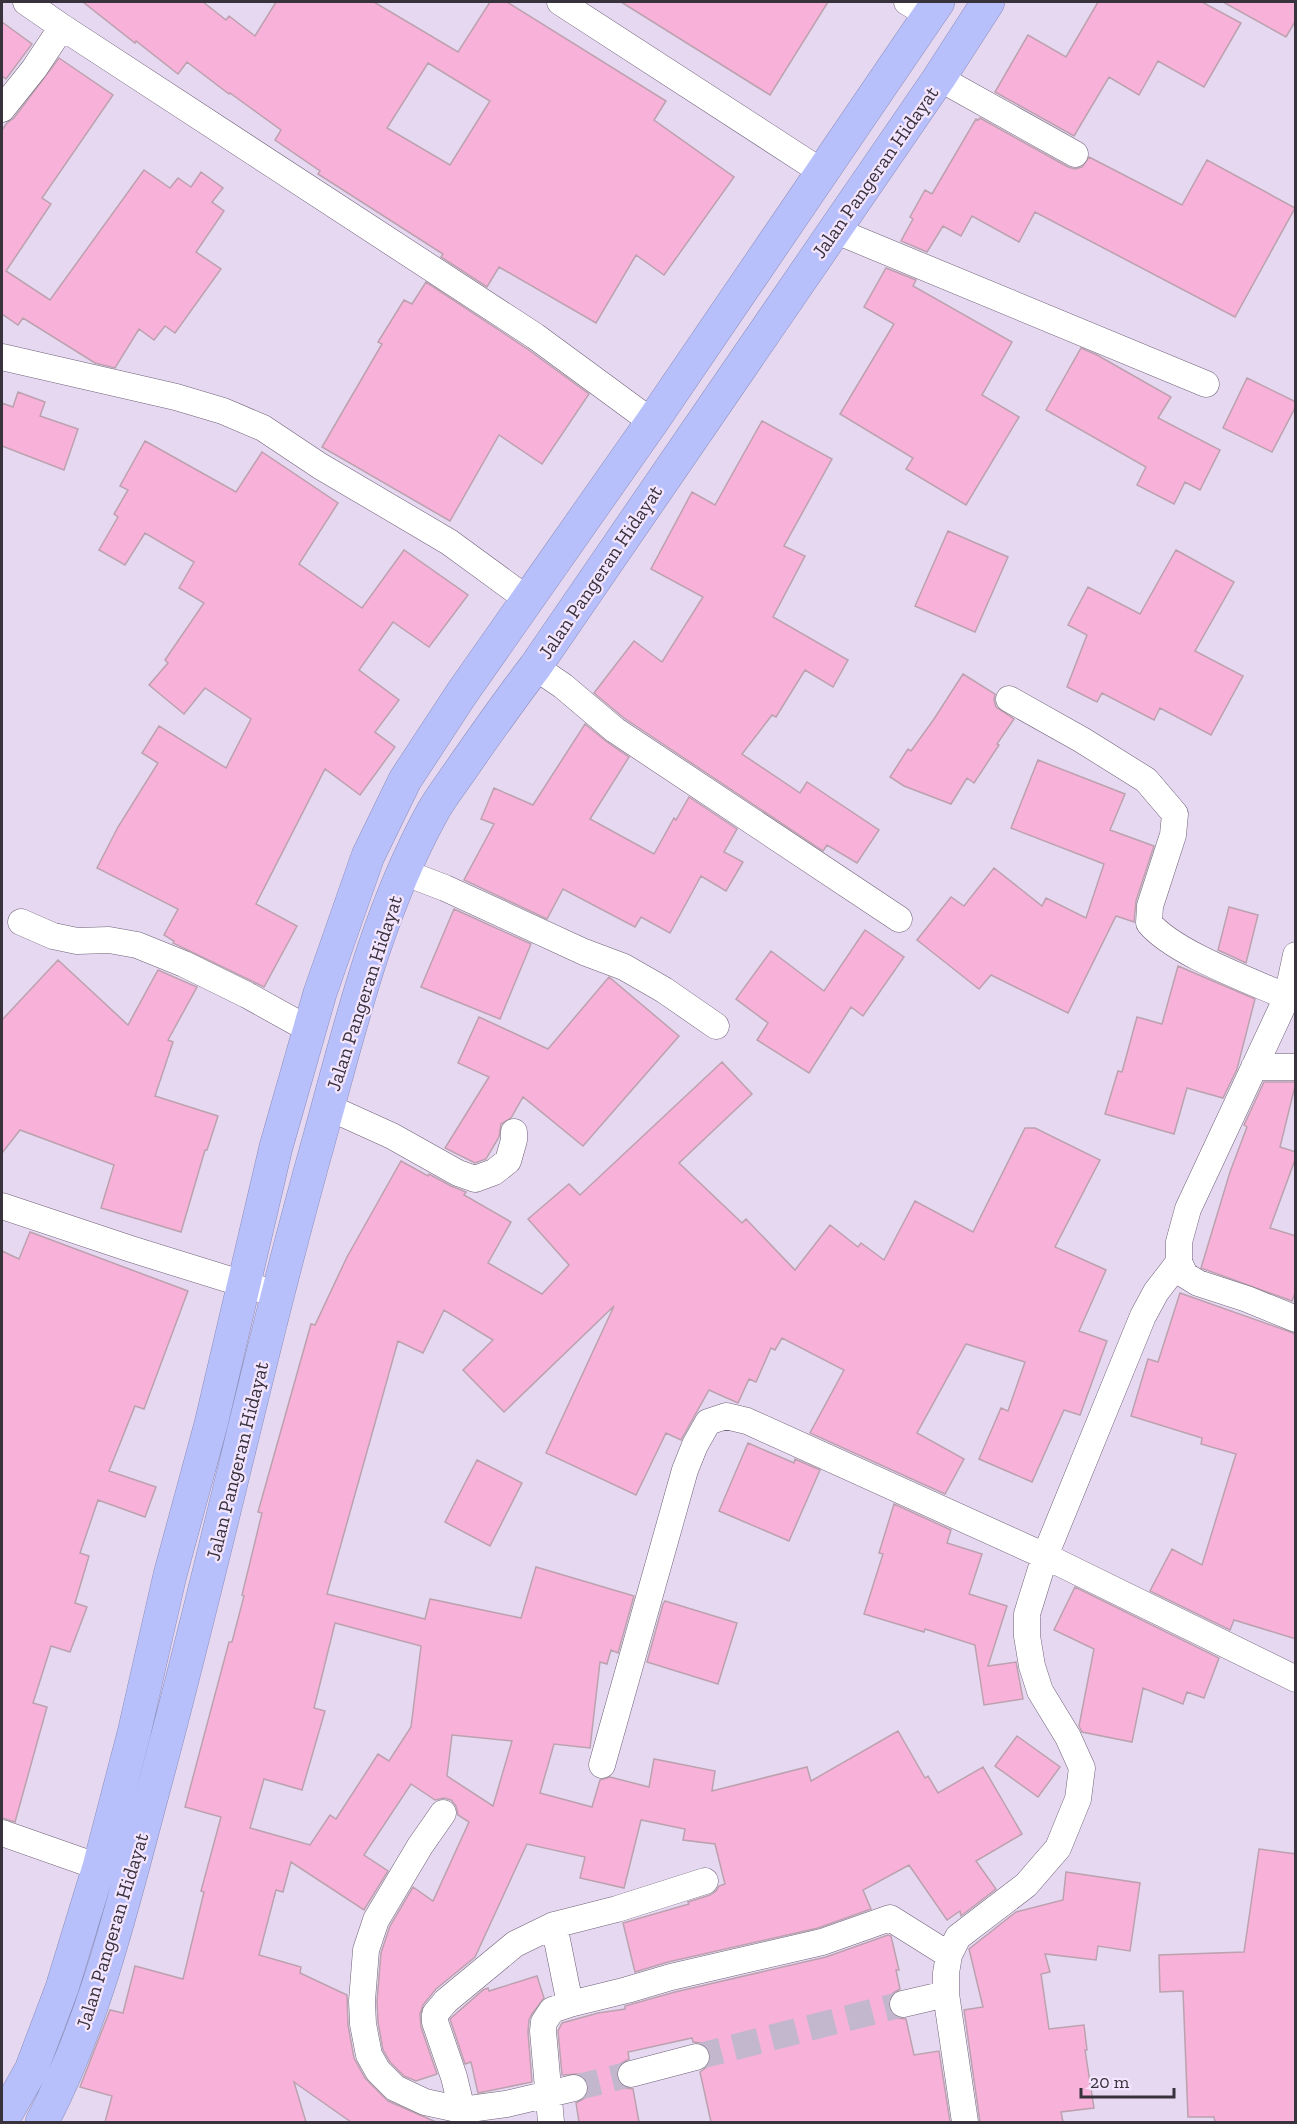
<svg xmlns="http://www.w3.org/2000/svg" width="1297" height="2124" viewBox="0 0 1297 2124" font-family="'Zilla Slab',serif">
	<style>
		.building { fill: #f8b2d9; stroke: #bca1af; stroke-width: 1.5; fill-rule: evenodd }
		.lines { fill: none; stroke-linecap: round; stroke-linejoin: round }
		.street-tunnel { stroke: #c3b7cd; stroke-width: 26; stroke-dasharray: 26 13; stroke-linecap: butt }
		.street-casing { stroke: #6e6177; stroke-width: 27 }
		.highway-casing { stroke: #8b8eb9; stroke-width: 34 }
		.street { stroke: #fff; stroke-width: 26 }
		.highway { stroke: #b8c0fc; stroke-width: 33 }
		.labels { text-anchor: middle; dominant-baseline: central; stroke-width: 4.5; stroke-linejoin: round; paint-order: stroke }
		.street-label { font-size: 20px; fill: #38323c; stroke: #f4e5fe }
	</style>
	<rect width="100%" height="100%" fill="#e6d8f1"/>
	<path class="building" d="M83,2h120l23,18 3,-4 26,20 21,-34h98l84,50 32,-50h17l159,99 -12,19 80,57 -70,98 -28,-20 -40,68 -97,-56 -12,20 -46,-30 2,-3 -125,-80 2,-3 -45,-31 6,-10 -51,-37 -1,1 -42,-32 -9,12 -42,-33 -1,2zM428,63l62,38 -40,64 -63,-37z
		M621,2h207l-58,93z
		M1098,2h104l39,21 -37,64 -46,-26 -19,34 -30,-18 -35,59 -79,-44 33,-57 38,22z
		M1223,2h73v18l-10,17z
		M2,22l30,22 -26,35 -4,-3z
		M59,58l54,37 -71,103 9,6 -45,67 44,29 94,-130 26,18 8,-10 13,9 10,-15 22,16 -11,14 12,9 -28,41 25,17 -46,64 -10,-7 -11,14 -15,-11 -24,39 -20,-5 -72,-45 -5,7 -16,-11v-184l5,-7 7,-5z
		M980,118l88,49 7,2 7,-2 7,-10 93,48 25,-45 88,48 -60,109 -200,-105 -16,30 -47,-26 -11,20 -18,-10 -16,26 -26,-11 12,-22 -3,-2 15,-27 7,4 44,-75 2,1z
		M886,268l30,12 -3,6 99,56 -30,53 37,22 -53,88 -60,-36 7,-11 -73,-44 54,-90 -30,-17z
		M426,282l100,66 63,46 -47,70 -43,-29 -49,86 -128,-74 60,-103 -4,-2 26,-42 8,4z
		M1081,348l16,7 74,42 -13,21 62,32 -20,40 -15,-8 -11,22 -37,-19 9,-18 -100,-57z
		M1247,378l49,24v4l-24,46 -49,-24z
		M18,392l27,10 -5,14 38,13 -14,41 -62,-24v-43l11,4z
		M762,421l70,38 -48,87 21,10 -32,61 75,43 -15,27 -28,-17 -29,47 -4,-2 -30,39 58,39 7,-11 72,48 -22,33 -30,-18 -4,6 -199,-133 -30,-25 40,-52 28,21 41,-65 -52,-28 41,-77 23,13z
		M145,441l91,51 26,-40 76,51 -39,61 63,44 42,-58 64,45 -39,52 -36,-25 -34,48 40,30 -24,32 20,15 -35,48 -35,-26 -69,135 41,22 -33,61 -91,-44 1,-2 -10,-6 14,-26 -81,-41 21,-41 40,-64 -16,-10 17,-27 67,42 25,-49 -46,-31 -21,26 -35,-29 19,-22 -3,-3 39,-57 -25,-15 15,-26 -49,-29 -20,32 -26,-15 19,-33 -4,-3 14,-24 -8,-4z
		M948,531l60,26 -33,75 -60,-26z
		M1176,550l58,32 -39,69 48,25 -32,59 -51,-27 -6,12 -52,-27 -5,9 -30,-15 20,-52 -19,-10 20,-38 52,27z
		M963,674l32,20 -1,6 2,7 18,12 -17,25 2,1 -25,38 -7,-5 -16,26 -47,-18 -14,-9 18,-28 3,2 23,-32z
		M585,724l22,18 22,15 -39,62 64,35 20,-36 2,2 13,-23 48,32 -13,23 19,10 -17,29 -25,-15 -31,57 -29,-16 -6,10 -72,-38 -16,30 -83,-39 30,-56 -13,-5 13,-31 39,17z
		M1038,760l87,34 -15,36 44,16 -18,55 -2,21 -18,-6 -48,97 -77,-38 -12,14 -62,-49 34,-43 13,9 30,-38 48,38 4,-8 40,20 18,-54 -93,-36z
		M1229,907l29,8 -12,48 -28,-13z
		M454,909l77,35 -31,75 -79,-32z
		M865,930l39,27 -41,59 -12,-9 -42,66 -52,-33 11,-17 -32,-24 35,-48 53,40z
		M58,960l70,65 30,-55 39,17 -29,53 5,2 -18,54 63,20 -11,34h-2l-24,82 -80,-24 13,-43 -94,-35 -18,23v-133z
		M1178,966l77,33 -18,70 -14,29 -36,-10 -13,46 -69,-20 13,-43 4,1 15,-55 25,7z
		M609,977l70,59 -96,110 -60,-49 -12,21 -10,6 -2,13 -13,22 -11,4 -30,-15 44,-71 -31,-14 21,-46 69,32z
		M722,1062l30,32 -73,69 63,60 4,-4 49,51 35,-45 28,22 3,-4 23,17 31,-59 58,31 52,-104h10l65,32 -45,87 51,23 -27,61 28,10 -27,74 -16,-5 -32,72 -53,-23 22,-51 7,3 17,-49 -59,-18 -49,89 47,26 -19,35 -135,-61 34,-63 -62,-32 -7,12 -4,-2 -15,34 -7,-3 -11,24 -29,-13 -28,50 -15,-7 -30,62 -90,-42 68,-147 -110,106 -41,-42 30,-30 -49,-30 -21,43 -25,-12 -71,253 98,25 5,-20 91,19 15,-51 98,29 -16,57 -7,-3 -4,14 -7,-2 -10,86 -36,-4 -14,49 52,14 8,-27 10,-3 39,10 5,-28 61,12 -3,20 95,-24 4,14 87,-50 27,47 3,-2 10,17 45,-26 39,67 -46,27 20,28 -35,27 -1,-5 -13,9 -38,-55 -46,25 8,19 -53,19 -150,34 -33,10 -12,-49 66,-19 -1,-2 22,-7 6,-4 3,-5 6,-2 -10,-40 -32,-4 2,-11 -44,-9 -17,68 -44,-10 5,-21 -58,-13 -52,113 -39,32 -13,16 -3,9 1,13 16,47 -21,7 -12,-5 -14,-14 -7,-12 -5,-28 -1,-21 4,-48 9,-27 23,-39 20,14 36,-79 -11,-7 -2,-9 -5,-6 -7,-2 -9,2 -24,-16 -47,71 24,16 -24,39 -73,-48 -8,30 -7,-2 -17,65 42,12 -1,6 47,22 1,30 6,33 11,20 23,23 48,21h-85l-57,-40 12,40h-201l7,-26 -32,-9 30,-77 13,3 12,-47 48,13 21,-87 -3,-1 20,-74 -36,-10 44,-165h3l12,-46 -2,-1 20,-82 -4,-1 53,-188 4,1 32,-68 54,-96 27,15 1,-2 22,12 15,6 -2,3 47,27 -23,41 54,31 27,-29 -41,-46 41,-35 11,11zM335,1623l86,23 -10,81 -22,34 -11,-7 -42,65 -6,-4 -20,30 -60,-17 14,-49 38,11 23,-79 -11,-3zM452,1735l60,6 -19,65 -46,-30z
		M1264,1082h32l-16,65 16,5v5l-26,71 26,8v54l-4,11 -91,-33 29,-96 17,-45 -3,-2z
		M30,1232l158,59 -44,118 -9,-3 -26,65 47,16 -11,30 -47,-17 -18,53 9,3 -14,47 12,4 -17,45 -19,-6 -18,57 14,4 -32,115 -13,-4v-567l17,8z
		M1180,1293l116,41v305l-62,-19 -4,10 -80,-39 22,-42 30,16 34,-111 -35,-10 1,-6 -71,-22 17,-57 10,3z
		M748,1443l46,20 1,-4 25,11 -31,71 -70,-30z
		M477,1460l45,23 -32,63 -45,-24z
		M894,1504l57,26 -4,13 35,11 -13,40 38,12 -19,60 28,-4 7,37 -39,6 -9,-60 -50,-16 -1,3 -60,-18 19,-60 -4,-1z
		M1075,1587l144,71 -15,40 -17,-6 -4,12 -40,-16 -11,54 -50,-10 -3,-6 15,-77 -40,-19z
		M665,1601l72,22 -19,61 -71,-22 16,-58z
		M1017,1736l43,31 -22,30 -43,-31z
		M1259,1849l37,5v268h-81l-1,-5h-26l-5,-126 -23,1 -1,-37 85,-3z
		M1066,1872l74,11 -10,68 -32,-5 -2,14 -51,-6 5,18 -9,2 8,55 35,-4 3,25h-2l9,58 -33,4 2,10h-83l-16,-112 19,-3 -14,-58 47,-37 47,-12z
		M888,1935l3,1 8,34h-3l4,19 -7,4 -4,6v9l3,7 6,3 8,1 8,36 25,-4 11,71h-239l-11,-50 7,-5 4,-7v-6l-5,-8 -5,-3 -8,-1 -1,-4 -64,14 1,7 -9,5 -4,7 1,7 4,7 5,3 7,1 6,33h-60l-3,-19 9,-5 3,-5 1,-8 -4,-7 -6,-4 -17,1 -4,-44 4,-8 36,-10 27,-4v-3l50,-14 151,-35z
		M537,1976l7,22 -12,16 -3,6 -1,12 4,50 -54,11 -7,-31 -6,2 -15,-45 33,-29 5,-2 1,3z"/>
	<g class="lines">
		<path class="street-tunnel" d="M696,2057l207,-53
			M574,2088l57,-14"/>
		<g class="street-casing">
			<path id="street" d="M26,2l36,25 473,309 117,86
				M560,2l262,170
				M907,2l22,13
				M939,78l136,76
				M2,109l32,-40 28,-42
				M834,230l372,154
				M2,357l174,40 47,14 40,17 57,38 129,76 78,57
				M535,667l28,19 52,44 284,189
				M1009,699l73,41 64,40 29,34 -2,21 -23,71 -1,17c25,30 100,57 138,74
				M403,872l42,16 139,64 40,15 40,23 52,36
				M21,922l32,14 24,5 32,-1 28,5 47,19 63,31 63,35
				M1296,955l-9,42 -99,212 -9,33v20l6,13 13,8 49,16 49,20
				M1254,1067h42
				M328,1107l64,29 66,37 17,6 19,-7 14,-11 6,-21v-8
				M2,1206l129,43 148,46
				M602,1765l83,-295 10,-25 13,-23 18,-6 21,5 298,135 251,123
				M443,1813l-23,33 -44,74 -10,30 -4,51 1,23 6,31 9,16 17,17 30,14 37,8 44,-6 68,-16
				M2,1833l97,34
				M554,1925l16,79
				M903,2004l43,-10
				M631,2074l65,-17
				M462,2110l-8,-33 -19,-55v-8l11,-13 69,-57 39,-19 63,-16 88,-28
				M551,2122l-8,-91 1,-9 8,-12 18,-6 57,-14 44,-13 151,-35 68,-24 59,37
				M965,2122l-19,-128v-21l3,-18 9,-18 68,-52 32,-37 20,-49 4,-31 -14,-31 -28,-46 -8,-25 -5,-30v-22l18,-58 98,-240 13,-24 23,-30"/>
		</g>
		<g class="highway-casing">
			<path id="highway" d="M2,2121l29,-51 31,-82 37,-121 35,-134 36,-158 41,-151 65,-277 44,-154 48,-137 37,-76 57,-87 190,-271 286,-420
				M42,2122c54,-103 81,-219 111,-331 59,-217 106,-438 167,-655 30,-109 57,-223 112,-323 7,-13 17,-26 26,-39 25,-36 50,-72 77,-107l404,-589 49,-76"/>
		</g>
		<use href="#street" class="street"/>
		<use href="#highway" class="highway"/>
	</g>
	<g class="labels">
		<g class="street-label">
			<text transform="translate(875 172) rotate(-55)">Jalan Pangeran Hidayat</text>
			<text transform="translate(600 572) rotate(-56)">Jalan Pangeran Hidayat</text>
			<text transform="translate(364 993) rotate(-72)">Jalan Pangeran Hidayat</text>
			<text transform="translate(237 1461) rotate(-76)">Jalan Pangeran Hidayat</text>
			<text transform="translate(112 1931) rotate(-73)">Jalan Pangeran Hidayat</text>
		</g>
	</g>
	<rect width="1297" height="2124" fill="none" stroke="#38323c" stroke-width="6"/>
	<path d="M1081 2088v9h93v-9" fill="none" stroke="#38323c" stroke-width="3"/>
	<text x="1090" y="2088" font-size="18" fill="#38323c" stroke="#f4e5fe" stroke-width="4.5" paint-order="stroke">20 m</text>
</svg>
